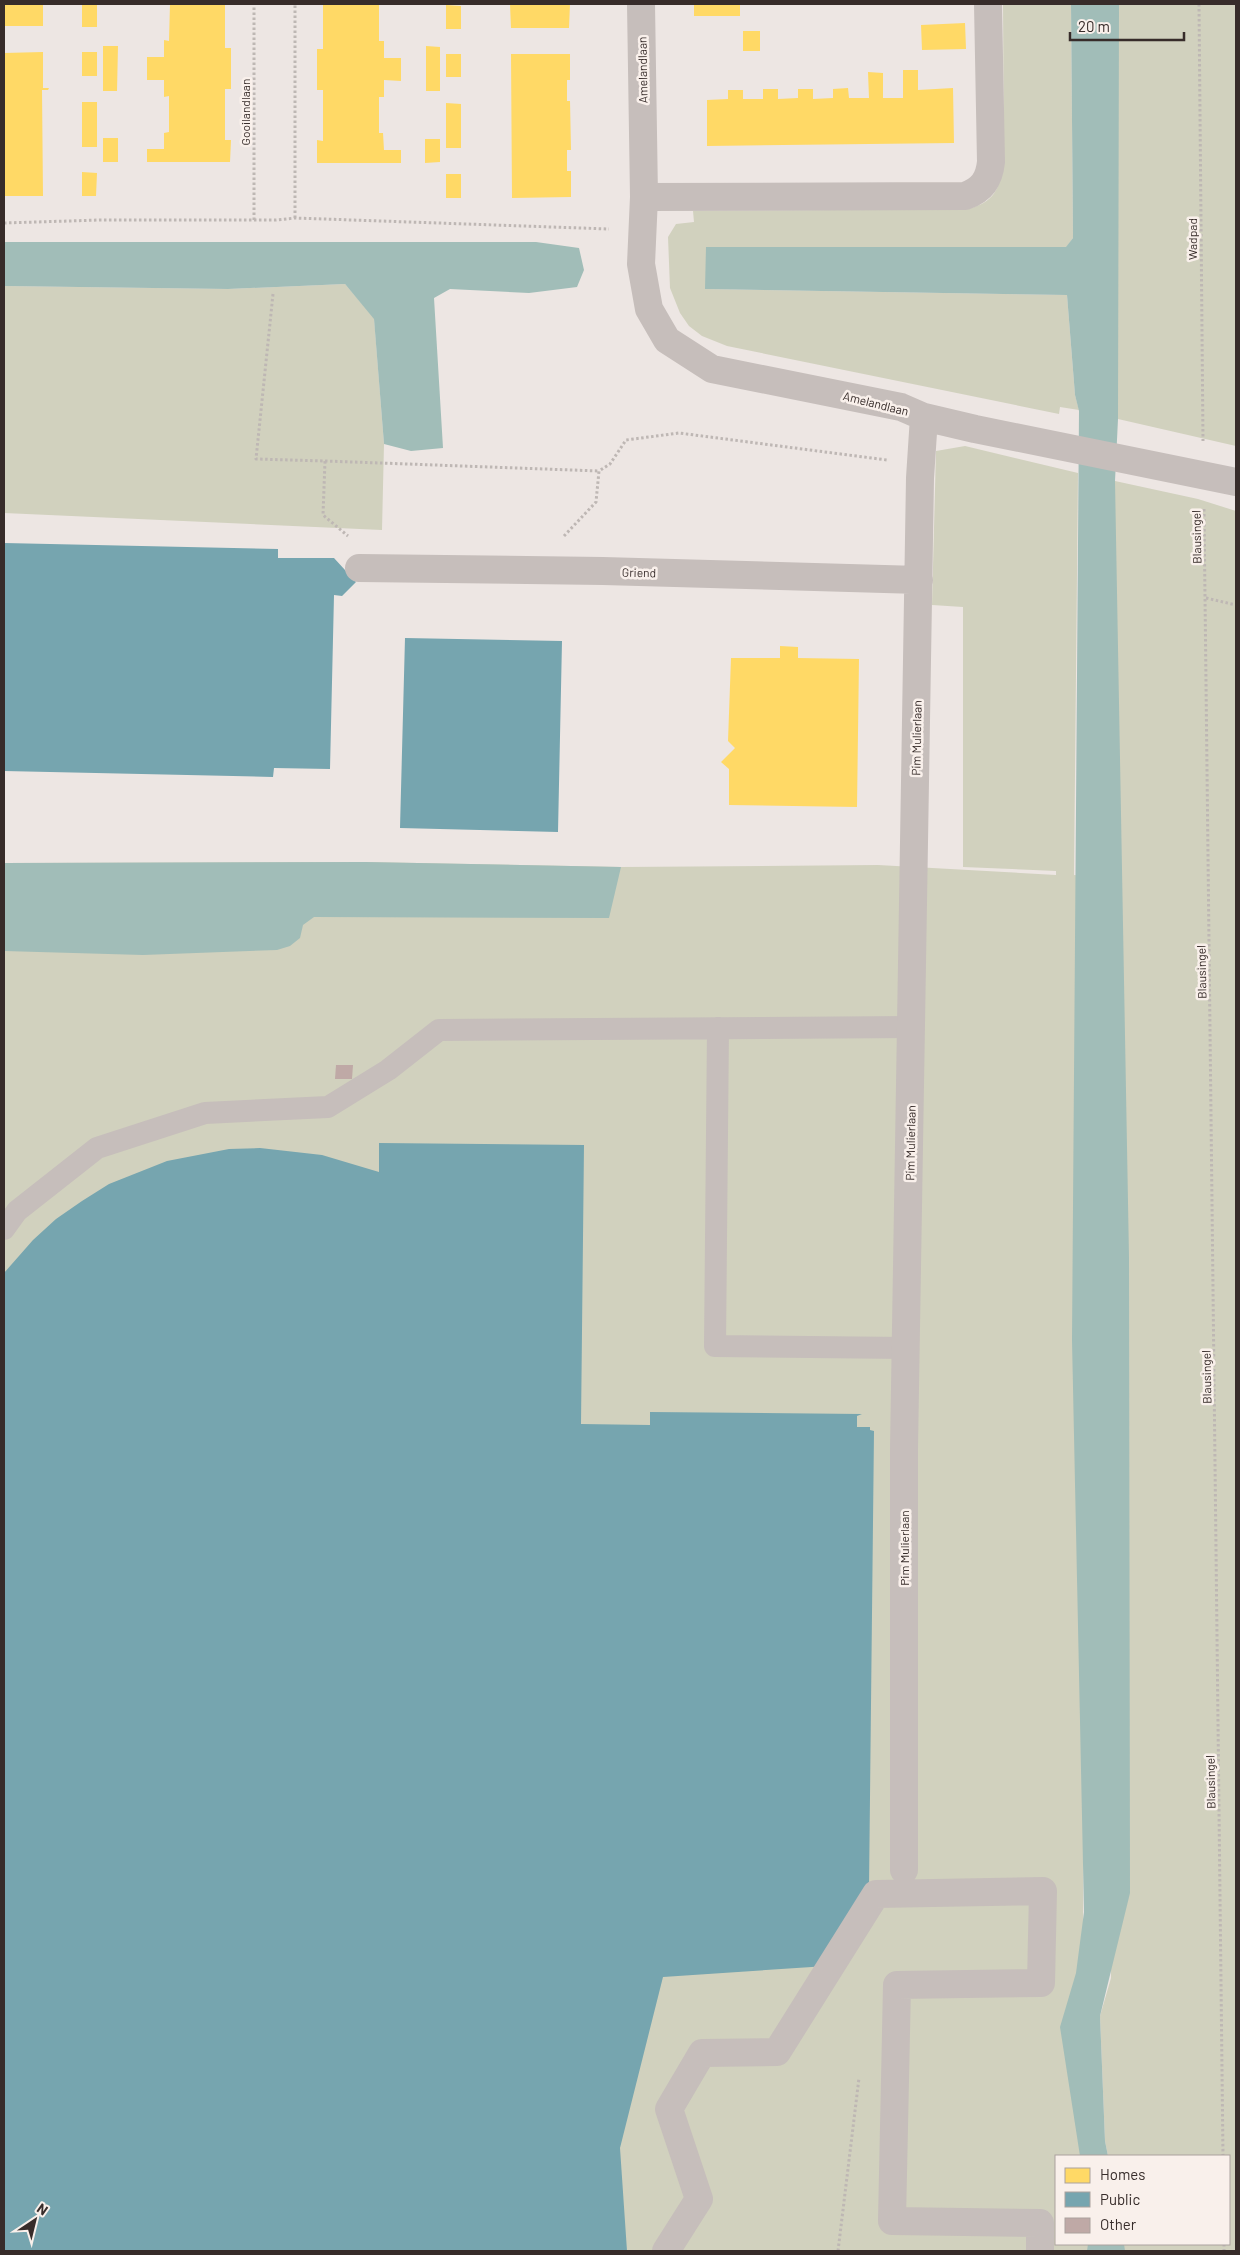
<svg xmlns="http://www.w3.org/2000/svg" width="1240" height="2255" viewBox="0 0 1240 2255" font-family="Barlow,sans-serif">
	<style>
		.green { fill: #d1d1be }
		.water { fill: #a1bdb8 }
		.homes { fill: #ffd966 }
		.public { fill: #76a5af }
		.building { fill: #bfa9a6 }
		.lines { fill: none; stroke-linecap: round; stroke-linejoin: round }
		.path { stroke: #beb7b4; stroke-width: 3; stroke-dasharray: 2.5 2.5; stroke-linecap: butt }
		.lane { stroke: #c6bebb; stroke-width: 22 }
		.street { stroke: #c6bebb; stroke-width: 28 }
		.labels { text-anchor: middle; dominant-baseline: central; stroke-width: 5; stroke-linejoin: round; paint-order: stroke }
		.street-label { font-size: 12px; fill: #372c2a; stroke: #f9f0eb }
	</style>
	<rect width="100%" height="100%" fill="#ede6e3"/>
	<path class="green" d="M1003,4h68l2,234 -7,10 -360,-1v42l361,6 8,100 4,15 -19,-3 -1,7 -332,-68 -25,-10 -13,-10 -9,-13 -10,-25 -2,-51 8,-13 18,-2 -1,-11 275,-2c26,-7 31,-19 36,-45z
		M1096,4h140v442l-118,-27z
		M345,284l29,34 10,126 -2,86 -378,-17v-227l224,3z
		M965,446l113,27 -4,402 11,1 -2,1080 9,200h-36v88h39v7h-1091v-1388l361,-1 256,5 257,-2 178,10v-4l-93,-4v-260l-31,-2 4,-154z
		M1115,481l83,18 38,12v1740h-125v-7h118v-88h-121l-3,-15 -5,-125 11,-38z"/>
	<path class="water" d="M1071,4h48l-1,415 -3,62 14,776 1,636 -30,123 5,125 3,15h-28l-20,-129 16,-54 8,-61 -12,-572 7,-929 -4,-16 -8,-100 -362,-6 1,-42h360l7,-9z
		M4,242h532l43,6 5,22 -7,17 -48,6 -79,-4 -16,9 9,150 -32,3 -27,-7 -10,-125 -29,-35 -117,5 -224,-3z
		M365,862l256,5 -12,51 -295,-1 -11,8 -3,13 -10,8 -13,4 -134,5 -139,-4v-88z
		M1088,2244h36l1,7h-38z"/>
	<path class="homes" d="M4,4h39v22h-39z
		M82,4h15v23h-15z
		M170,4h55v44h6v41h-6v51h6l-1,22h-83v-13h17v-16l5,-1v-36l-5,1v-17h-17v-23h17v-17l5,1z
		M323,4h56v37h5v17h17v23l-17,-1v17h-5v36h4l1,17h17v13h-84v-23l6,1v-51h-6v-41h6z
		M510,4h60l-1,24h-58z
		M694,4h46v12h-46z
		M446,5l15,1v23h-15z
		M965,23l1,26 -44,1 -1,-25z
		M743,31h17v20h-17z
		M103,46h15l-1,45h-14z
		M426,46l14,1v44h-14z
		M43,52v36h6l-1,2h-6l1,106h-39v-143z
		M82,52h15v24h-15z
		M446,54h15v23h-15z
		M511,54h59v26h-3v21h3l1,49h-4v21h4v26l-59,1z
		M903,70h15v20l35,-2 1,55 -247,3v-46l21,-1v-9h15v9h20v-10h15v10l20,-1v-9h15v10l20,-1v-9l15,-1 1,10h20l-1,-26 15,1v25h20z
		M82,102h15v45h-15z
		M446,103l15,1v44h-15z
		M103,138h15v24h-15z
		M425,139h15v23l-15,1z
		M82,172l15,1 -1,23h-14z
		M446,174h15v24h-15z
		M780,646l18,1v11l61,1 -2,148 -128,-2v-36l-8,-7 14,-14 -7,-7 3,-83h49z"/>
	<path class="public" d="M4,543l274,6v9h56l22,24 -14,14 -8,-1 -4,174 -56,-1 -1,9 -269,-6z
		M405,638l157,3 -4,191 -158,-4z
		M379,1143l205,2 -3,279 69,1v-13l212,2 -5,2v11h13v3l4,1 -5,457 -42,78 -164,11 -43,171 7,103h-623v-978l29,-33 23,-21 26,-18 27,-17 58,-23 62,-12 31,-1 62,7 57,17z"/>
	<path class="building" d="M336,1065h17l-1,14h-17z"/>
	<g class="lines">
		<path class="path" d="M1199,4l4,437
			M295,218v-214
			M254,220v-216
			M4,223l96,-3h176l19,-2 314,11
			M273,294l-17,165 69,2 -2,54 25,21
			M325,461l274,10
			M1204,509l19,1647
			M564,536l32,-34 3,-31 11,-7 16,-24 53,-7 208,27
			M1206,598l30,7
			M1224,2244v7
			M838,2251l21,-173"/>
		<path class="lane" d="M718,1028l-3,318 191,2
			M4,1229l13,-18 80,-63 108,-35 123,-6 60,-37 51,-40 473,-3"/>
		<path class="street" d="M641,4l3,193 -3,67 8,45 18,31 45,29 189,38 23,10 51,12 261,53
			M644,197l321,-1c17,-6 24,-16 26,-34l-3,-158
			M359,568l244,3 316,9
			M904,1870v-421l16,-971 4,-61
			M666,2251l33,-52 -30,-90 33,-56 75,-1 99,-158 167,-3 -2,92 -144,2 -5,236 148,2v28"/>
	</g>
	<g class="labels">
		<g class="street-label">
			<text transform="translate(642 70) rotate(-91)">Amelandlaan</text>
			<text transform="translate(245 112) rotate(-90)">Gooilandlaan</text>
			<text transform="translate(1192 239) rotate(-90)">Wadpad</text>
			<text transform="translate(876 403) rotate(14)">Amelandlaan</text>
			<text transform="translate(1196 537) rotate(-91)">Blausingel</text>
			<text transform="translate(639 572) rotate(1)">Griend</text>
			<text transform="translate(916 738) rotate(-89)">Pim Mulierlaan</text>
			<text transform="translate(1201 972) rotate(-91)">Blausingel</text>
			<text transform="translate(910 1143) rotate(-89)">Pim Mulierlaan</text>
			<text transform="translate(1206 1377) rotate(-91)">Blausingel</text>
			<text transform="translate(904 1548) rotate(-90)">Pim Mulierlaan</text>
			<text transform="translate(1210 1782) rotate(-91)">Blausingel</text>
		</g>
	</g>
	<rect width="1240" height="2255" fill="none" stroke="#372c2a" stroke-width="10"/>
	<rect x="1055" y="2155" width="175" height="90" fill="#f9f0eb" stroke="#aba29e"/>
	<rect x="1065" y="2168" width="25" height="15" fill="#ffd966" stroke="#aba29e"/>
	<text x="1100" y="2180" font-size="15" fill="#372c2a">Homes</text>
	<rect x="1065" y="2192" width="25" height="15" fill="#76a5af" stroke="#aba29e"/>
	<text x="1100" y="2205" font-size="15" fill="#372c2a">Public</text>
	<rect x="1065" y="2218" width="25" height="15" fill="#bfa9a6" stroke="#aba29e"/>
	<text x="1100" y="2230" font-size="15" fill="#372c2a">Other</text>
	<g transform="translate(35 2220) rotate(35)" stroke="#f9f0eb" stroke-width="4" paint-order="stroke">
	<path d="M0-4L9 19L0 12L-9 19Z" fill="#372c2a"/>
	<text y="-8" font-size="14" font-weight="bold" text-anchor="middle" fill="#372c2a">N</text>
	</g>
	<path d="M1070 32v8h114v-8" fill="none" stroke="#372c2a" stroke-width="2.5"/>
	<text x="1078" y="32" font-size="15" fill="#372c2a" stroke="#f9f0eb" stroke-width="4" paint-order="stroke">20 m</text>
</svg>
